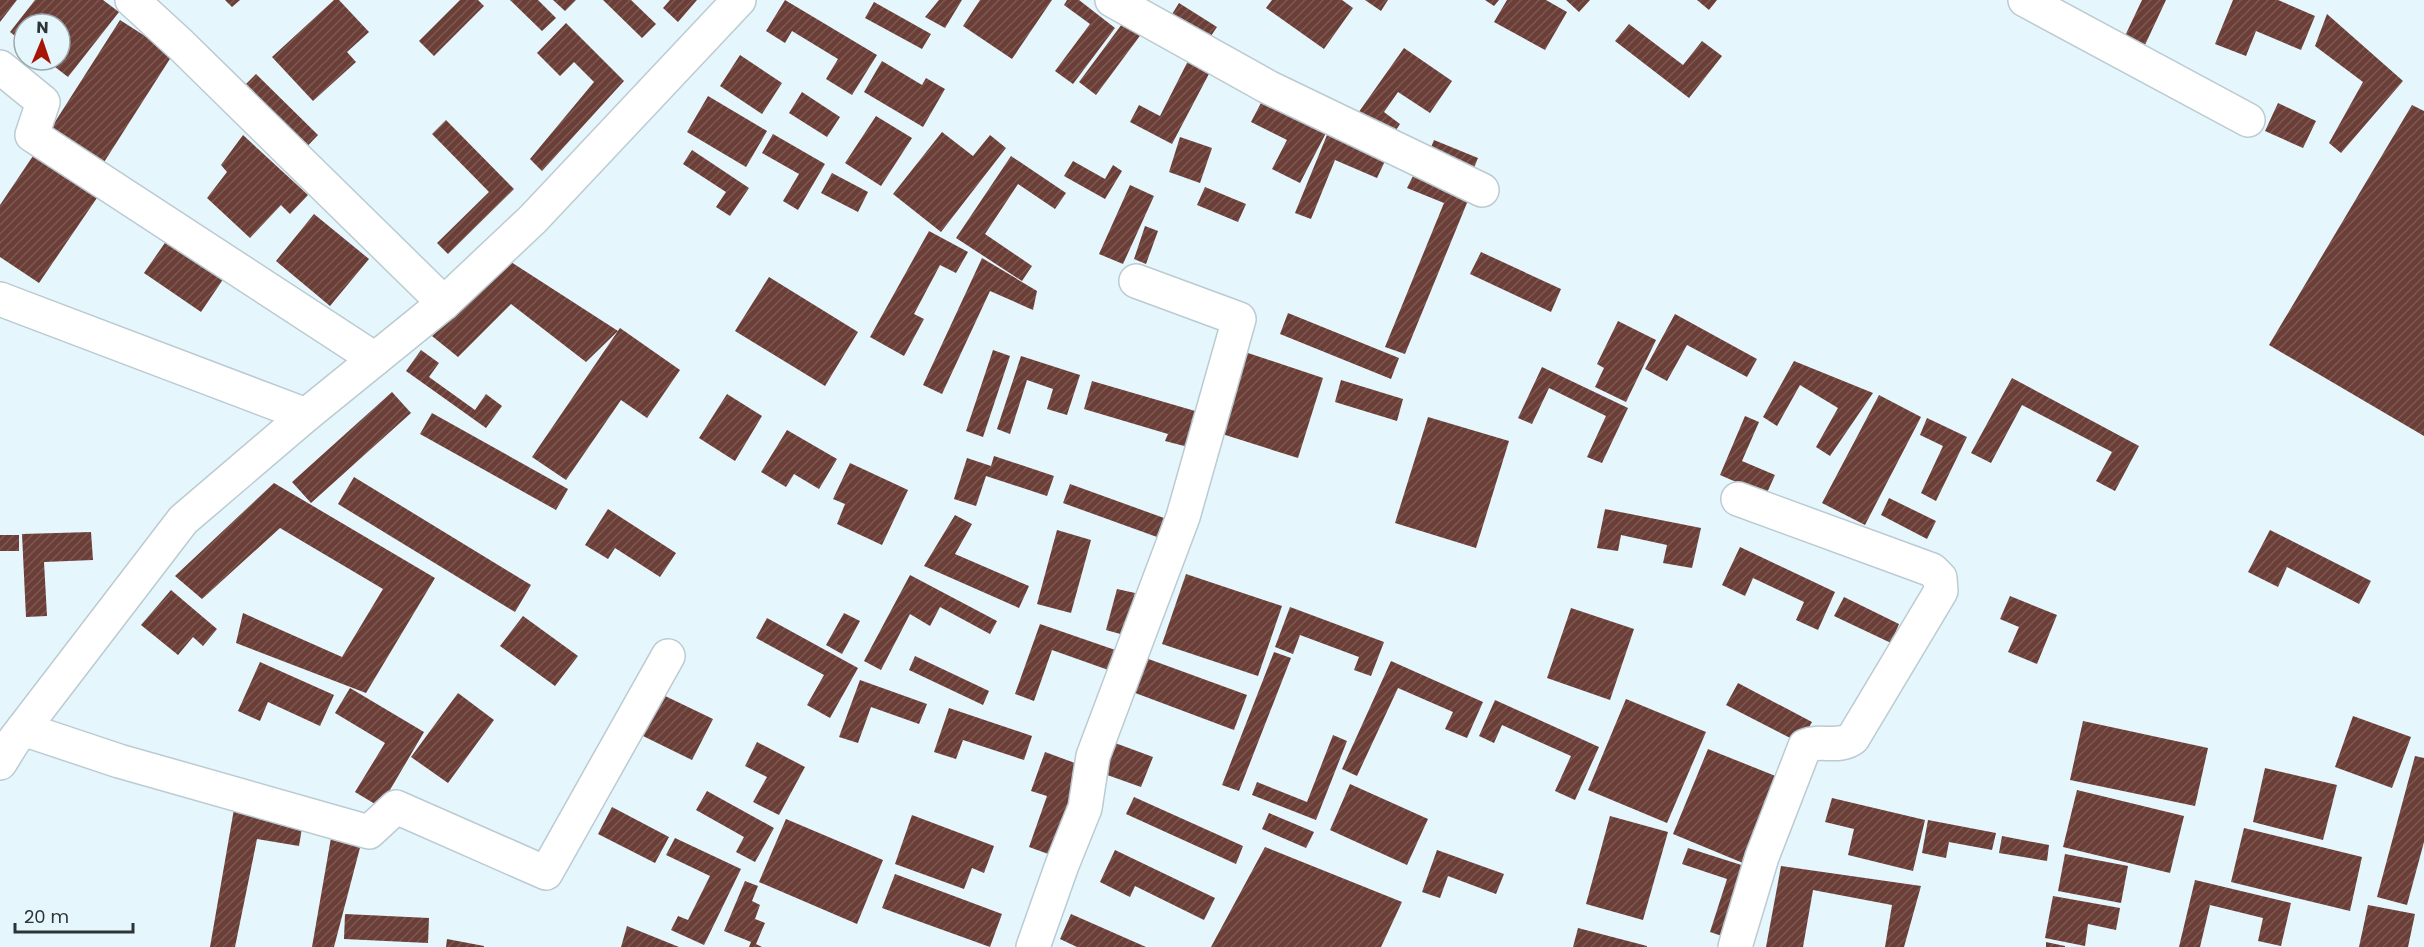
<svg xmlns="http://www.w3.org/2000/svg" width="2424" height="947" viewBox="0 0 2424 947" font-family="Poppins,sans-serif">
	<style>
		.building { fill: url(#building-hatch) }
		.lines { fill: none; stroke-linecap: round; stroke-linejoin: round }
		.minor-casing { stroke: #bbcbd1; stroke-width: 36 }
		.tertiary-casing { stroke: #bbcbd1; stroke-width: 36 }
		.minor { stroke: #fff; stroke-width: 33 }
		.tertiary { stroke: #fff; stroke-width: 33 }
	</style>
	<defs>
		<pattern id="building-hatch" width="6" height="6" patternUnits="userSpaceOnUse" patternTransform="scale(1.5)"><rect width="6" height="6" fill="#6b3e37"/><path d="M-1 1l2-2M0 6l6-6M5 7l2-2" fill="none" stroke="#7c5853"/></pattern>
	</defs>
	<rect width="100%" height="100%" fill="#e5f6fc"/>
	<path class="building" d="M0,0h17l-17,22z
		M35,0h68l16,12 -51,65 -22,-17h14v-36h-36v19l-14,-11z
		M225,0h15l-8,7z
		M334,0h5l30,32 -22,20 9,10 -43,39 -41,-44z
		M460,0h18l6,6 -50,50 -15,-15z
		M510,0h28l18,18 -14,13z
		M553,0h23l-11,11z
		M603,0h28l25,24 -14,14z
		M670,0h27l-19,22 -15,-14z
		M785,0l92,55 -25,40 -26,-16 12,-20 -46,-28 -7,12 -19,-12z
		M939,0h23l-17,28 -20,-11z
		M980,0h72l-40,59 -49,-33z
		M1067,0h12l36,28 -42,56 -18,-13 35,-47 -26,-19z
		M1272,0h70l11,8 -29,41 -58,-41z
		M1365,0h23l-7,11z
		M1485,0h14l-5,6z
		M1507,0h39l21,12 -22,38 -51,-28z
		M1566,0h24l-11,12z
		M1697,0h20l-8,10z
		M2142,0h24l-22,47 -20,-9z
		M2233,0h45l37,16 -14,34 -45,-19 -10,25 -31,-12z
		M874,2l57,32 -9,15 -57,-31z
		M1179,3l38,24 -10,15 -38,-23z
		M2327,14l76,67 -62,72 -12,-10 34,-61 -48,-36z
		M120,20l53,34 -74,116 -53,-34z
		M1125,20l17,13 -46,62 -17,-13z
		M566,23l58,58 -82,90 -12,-12 64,-77 -20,-20 -14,14 -23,-23z
		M1629,24l54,41 19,-24 20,15 -33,42 -74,-57z
		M1404,48l48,33 -22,32 -32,-21 -14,20 16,12 -10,15 -34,-23z
		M740,55l42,28 -20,31 -42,-28z
		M1189,59l22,11 -39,74 -42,-22 9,-17 21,11z
		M882,61l40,24 4,-7 19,11 -22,38 -59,-35z
		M256,74l62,61 -21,22 -63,-61z
		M802,92l38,25 -13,20 -38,-24z
		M708,96l59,35 -21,36 -59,-35z
		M1262,101l64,32 -26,50 -28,-14 15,-29 -36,-18z
		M2278,103l38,18 -13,27 -38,-17z
		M2412,105l12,6v325l-155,-91z
		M876,116l36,22 -31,48 -36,-23z
		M446,120l68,69 -66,65 -11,-11 52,-51 -57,-58z
		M942,132l31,24 17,-21 16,13 -65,84 -48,-38z
		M773,134l52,30 -27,46 -15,-9 16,-27 -37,-21z
		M243,135l65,60 -18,19 -9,-9 -31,33 -43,-40 20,-26 -6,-7z
		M1327,135l59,24 -9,19 -42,-18 -24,59 -16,-6z
		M1180,137l32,11 -12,35 -31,-11z
		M1434,140l44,18 -7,17 -44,-18z
		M37,150l64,42 -62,91 -39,-26v-52z
		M692,150l57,38 -19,28 -14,-9 10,-15 -43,-28z
		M1011,156l55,37 -11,16 -37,-25 -33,50 47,32 -10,15 -66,-43z
		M1073,161l32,18 8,-14 9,6 -17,28 -41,-23z
		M832,173l36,19 -10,20 -37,-19z
		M1413,176l56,22 -64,156 -20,-7 59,-144 -37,-15z
		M1130,185l24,11 -31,68 -24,-10z
		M1205,187l41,17 -8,18 -41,-17z
		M314,214l55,45 -39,47 -54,-45z
		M1145,226l13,5 -12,33 -12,-5z
		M929,231l39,21 -12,21 -16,-8 -26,49 10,5 -20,37 -34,-19z
		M169,237l57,38 -25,37 -57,-39z
		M1481,252l80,37 -10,23 -81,-38z
		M982,258l55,33 -4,19 -43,-19 -48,103 -19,-9z
		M511,262l107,69 -32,31 -75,-58 -53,53 -26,-21z
		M769,277l89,55 -33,54 -90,-55z
		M1288,313l111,45 -8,21 -111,-45z
		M1675,314l82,45 -10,18 -60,-32 -20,36 -22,-12z
		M1618,321l38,19 -30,62 -31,-15 9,-19 -7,-4z
		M620,328l60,42 -33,48 -26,-18 -55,80 -34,-23z
		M421,350l18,13 -10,14 46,33 11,-16 16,12 -16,22 -80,-57z
		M993,350l17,6 -27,81 -17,-6z
		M1245,352l78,26 -25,80 -79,-25z
		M1021,356l59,19 -13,40 -20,-6 6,-20 -26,-9 -17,54 -13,-5z
		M1794,361l79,32 -43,63 -14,-9 22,-39 -38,-23 -23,41 -14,-9z
		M1542,367l86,41 -26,55 -15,-6 19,-41 -57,-28 -17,36 -14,-6z
		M2012,378l127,68 -24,45 -19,-10 16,-29 -90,-47 -31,58 -20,-10z
		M1341,380l62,19 -6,22 -62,-19z
		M1092,381l110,32 -10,35 -27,-7 3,-7 -84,-25z
		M392,392l19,21 -100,90 -19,-21z
		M727,394l35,22 -27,45 -36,-23z
		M1879,395l42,22 -56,108 -43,-22z
		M432,413l136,76 -12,21 -136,-76z
		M1745,416l14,6 -17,39 33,14 -9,20 -46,-20z
		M1428,417l81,24 -33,107 -81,-25z
		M1927,418l40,19 -31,64 -15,-8 22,-47 -23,-11z
		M787,430l50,29 -18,30 -25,-15 -8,13 -25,-15z
		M994,456l60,20 -7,20 -61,-20 -10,30 -22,-7 13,-41 24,8z
		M850,463l58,27 -26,55 -45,-21 8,-20 -12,-5z
		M354,477l177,108 -16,27 -177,-108z
		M274,483l161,95 -69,115 -130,-50 7,-30 99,44 41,-68 -103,-61 -78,71 -27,-23z
		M1070,484l94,34 -7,19 -94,-34z
		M1889,498l47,23 -9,18 -46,-24z
		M608,509l68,44 -16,24 -45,-29 -7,11 -23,-14z
		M1605,509l96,19 -9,40 -29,-5 4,-18 -46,-10 -3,16 -21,-3z
		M955,515l17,9 -17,30 74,32 -10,22 -95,-42z
		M1057,530l34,10 -20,73 -34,-9z
		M2270,530l101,51 -12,23 -72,-37 -9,20 -30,-15z
		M91,532l2,28 -49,2 3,54 -21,1 -4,-83z
		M0,535h19v16h-19z
		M1740,547l95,45 -17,38 -22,-10 8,-18 -51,-24 -8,18 -23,-11z
		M1186,574l96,32 -24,70 -96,-32z
		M910,575l87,46 -7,13 -50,-27 -10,19 -20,-12 -29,56 -17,-9z
		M1117,589l18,4 -11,42 -18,-5z
		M171,590l46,39 -14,17 -10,-9 -15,18 -37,-30z
		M2010,596l47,19 -20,49 -29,-12 11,-25 -19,-8z
		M1844,597l55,27 -8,19 -57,-27z
		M1290,607l94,35 -13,34 -17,-6 5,-13 -59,-22 -7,19 -18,-7z
		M1571,608l63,21 -24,71 -63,-22z
		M844,613l16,8 -18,33 -16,-9z
		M523,616l55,40 -23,30 -55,-40z
		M767,618l91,50 -28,50 -23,-13 17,-30 -68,-37z
		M1040,624l81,28 -7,20 -62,-22 -18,51 -19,-7z
		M1274,652l17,6 -52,133 -17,-6z
		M915,656l74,35 -6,14 -74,-35z
		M1143,657l104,38 -13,35 -104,-39z
		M1391,661l92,41 -16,36 -22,-9 8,-17 -55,-24 -41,88 -15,-7z
		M260,662l74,33 -14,31 -52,-24 -8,19 -22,-10z
		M860,680l67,24 -8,20 -48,-17 -13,36 -19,-6z
		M1738,683l74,39 -12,21 -74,-38z
		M350,688l74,44 -44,75 -25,-15 30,-49 -50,-30z
		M458,693l36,27 -46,63 -37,-26z
		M661,694l52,25 -21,41 -51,-25z
		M1626,699l80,33 -39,91 -79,-33z
		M1495,700l104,47 -24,53 -20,-9 16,-35 -69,-31 -8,18 -15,-7z
		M949,708l83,28 -8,24 -61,-20 -7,19 -22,-7z
		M2353,716l58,21 -19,51 -57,-21z
		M2083,721l125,27 -13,58 -125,-26z
		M1333,735l14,6 -31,79 -64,-25 5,-13 50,20z
		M1107,740l46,17 -12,30 -45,-16z
		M757,742l48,25 -26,48 -26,-13 14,-25 -22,-11z
		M1708,749l70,28 -35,86 -70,-29z
		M1045,752l38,14 -32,89 -22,-8 18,-51 -16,-5z
		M2415,756l9,2v84l-17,63 -30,-8z
		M2265,768l72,17 -14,55 -70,-18z
		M1350,784l78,35 -21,46 -77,-35z
		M2077,790l107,26 -14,57 -107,-26z
		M707,791l67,37 -19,34 -19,-10 8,-15 -48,-27z
		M1134,797l109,49 -7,18 -110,-50z
		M1832,798l93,22 -12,51 -65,-16 6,-26 -29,-7z
		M612,807l57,30 -14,26 -57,-29z
		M234,809l69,13 -4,24 -42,-7 -22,108h-25z
		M1269,813l45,19 -8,16 -44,-19z
		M912,815l82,31 -10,27 -12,-5 -8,21 -69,-25z
		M1610,816l58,16 -25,88 -57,-16z
		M786,819l97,41 -26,64 -98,-42z
		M1928,820l68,13 -4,17 -43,-8 -3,16 -24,-5z
		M2244,828l118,29 -12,54 -119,-29z
		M332,832l30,8 -28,107h-22z
		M2002,836l47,9 -2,16 -48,-8z
		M675,838l66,31 -37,76 -33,-15 7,-14 10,4 22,-44 -44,-21z
		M1265,847l137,55 -21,45h-170z
		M1688,848l66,21 -23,70 -21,-7 17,-53 -45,-15z
		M1115,850l100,48 -11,22 -69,-34 -5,11 -30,-15z
		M1437,850l67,24 -8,20 -48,-18 -8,22 -18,-6z
		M2065,854l63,12 -7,37 -63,-12z
		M1781,866l140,20 -17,61h-19l7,-42 -79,-15 -10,57h-37z
		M895,874l107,40 -12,33 -108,-39z
		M2195,880l96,23 -10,43 -23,-5 5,-23 -53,-13 -10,42h-21z
		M745,881l13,5 -6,15 8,4 -5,14 10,4 -9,21 6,3h-13l2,-5 -27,-11z
		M2053,896l67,12 -4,22 -28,-6 -3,22 -40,-8z
		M2368,905l47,9 -7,33h-49z
		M345,914l84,4 -1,25 -84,-4z
		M1071,914l75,33h-69l-17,-8z
		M627,926l52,21h-58z
		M1578,928l69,18v1h-74z
		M447,939l37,7v1h-38z
		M2046,942l19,4v1h-19z"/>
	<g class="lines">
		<g class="minor-casing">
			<path id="minor" d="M132,0l48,44 264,259
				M1112,0l156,87 214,103
				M2025,0l223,120
				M0,67l43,35 -11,33 343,224
				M0,299l306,116
				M23,729l96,32 250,71 27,-25 150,66 122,-217
				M1033,947l29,-82 23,-57 8,-52 90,-239 56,-198 -103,-38
				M1735,947l27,-90 43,-111c16,-7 34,3 48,-8l88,-147 -1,-13 -8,-8 -194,-71"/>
		</g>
		<g class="tertiary-casing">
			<path id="tertiary" d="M0,763l13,-21 170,-222 123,-105 138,-112 89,-84 206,-219"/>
		</g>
		<use href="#minor" class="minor"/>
		<use href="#tertiary" class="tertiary"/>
	</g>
	<g transform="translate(42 42) rotate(2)"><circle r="28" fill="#e5f6fc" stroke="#9ba8ad" stroke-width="1.5"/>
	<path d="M0-4.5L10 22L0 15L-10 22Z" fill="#a71507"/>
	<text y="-9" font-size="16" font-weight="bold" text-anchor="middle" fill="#2d3436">N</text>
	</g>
	<path d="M15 923v9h118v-9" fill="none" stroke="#2d3436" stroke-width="3"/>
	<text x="24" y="923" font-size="18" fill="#2d3436" stroke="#e5f6fc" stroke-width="4.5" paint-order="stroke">20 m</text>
</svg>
